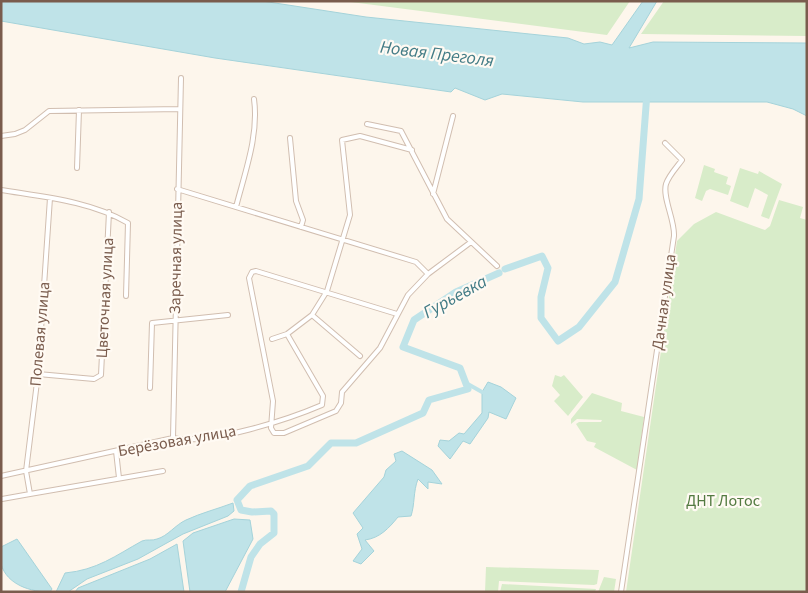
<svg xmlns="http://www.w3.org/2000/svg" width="808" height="593" viewBox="0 0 808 593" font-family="'Source Sans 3',sans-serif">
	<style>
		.green { fill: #d8ecc9 }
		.water { fill: #bfe3e8; stroke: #a5d3da }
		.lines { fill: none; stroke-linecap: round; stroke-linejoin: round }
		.canal { stroke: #bfe3e8; stroke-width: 4 }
		.river { stroke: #bfe3e8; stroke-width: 7 }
		.minor-casing { stroke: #d1beb0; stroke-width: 6 }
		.minor { stroke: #fff; stroke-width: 4 }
		.labels { text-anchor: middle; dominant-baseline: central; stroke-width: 4.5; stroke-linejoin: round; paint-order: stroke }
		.street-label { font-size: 16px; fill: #7a5c4d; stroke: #fffaf3 }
		.park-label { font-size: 16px; fill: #537a41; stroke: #fffaf3 }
		.water-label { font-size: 18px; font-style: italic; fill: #437c86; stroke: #fffaf3 }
	</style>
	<rect width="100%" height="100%" fill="#fdf6ec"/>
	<path class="green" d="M343,1h287l-23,34z
		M664,1h143v35l-166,-2z
		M704,165l11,4 -1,3 14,5 -2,7 5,2 -3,9 -18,-6 -4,2 -4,10 -7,-3z
		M740,168l18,6 1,-3 23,13 -13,35 -8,-3 7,-21 -13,-7 -7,20 -18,-7z
		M779,200l24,7 -3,11 7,2v372h-181l51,-351 17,-17 22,-12 49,18 5,-4z
		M555,375l6,2 3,-2 19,22 -15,19 -14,-15 6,-6 -8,-9z
		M592,393l30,10 -1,8 23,6 -7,53 -43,-23 2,-4 -9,-2 -11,-17 3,-2h22l1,-2 -25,-1 -6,5v-5z
		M486,567l113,3 -2,14 -3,1 -95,-4 -1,11h-13z
		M604,577l12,2 -2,13h-16z
		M502,584l94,5 -1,3h-95z"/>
	<path class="water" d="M1,1h261l104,16 202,21 16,6 16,-2 12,3 31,-44h14l-28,47 24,-6 154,1v73l-14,-7 -26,-7h-184l-81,-8 -17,6 -30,-12 -4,4 -236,-34 -214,-37z
		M488,382l13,5 15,11 -10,21 -17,-7 -1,6 -18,26 -7,-3 -13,18 -12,-13 2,-6 9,1 10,-8 5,1 18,-21v-21z
		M402,451l30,19 10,14 -14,-2v7l-10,-10c-5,13 -3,25 -7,37l-13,1c-9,11 -18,21 -33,23l9,11 -13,13 -8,-3 9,-12 -5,-15 6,-6 -10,-15 31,-36 2,-7 10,-9 -2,-7z
		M233,503l1,8 -6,5 -45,18 -45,25 -51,20 -19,13h-12l9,-19c32,-3 50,-17 77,-32 5,-2 10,0 15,-2 11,-3 18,-14 29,-19 15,-7 31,-11 47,-17z
		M234,519l16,1 3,19 -28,53h-35l-7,-51 10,-8z
		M17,539l35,50 -2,3c-19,0 -43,-7 -49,-28 -1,-5 0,-12 0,-17z
		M177,544l7,48h-109l3,-4 72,-29z"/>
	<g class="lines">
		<path class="canal" d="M466,383l16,9"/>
		<path class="river" d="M505,269l37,-13 6,12 -7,29v21l17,23 21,-14 36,-45 24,-83 8,-106
			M241,592l10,-35 9,-13 14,-11v-19l-3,-3 -19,1 -11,-2 -4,-10 13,-14 58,-20 23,-23h25l67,-30 6,-13 39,-11 -8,-21 -57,-21 11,-27 42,-28 43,-19"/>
		<g class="minor-casing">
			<path id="minor" d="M367,124l34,7 46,88 50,47
				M1,136l14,-2 10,-4 24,-19 131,-2
				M290,138l6,63 7,19 -2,7
				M77,168l2,-58
				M177,189l239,73 12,12
				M1,190c43,7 89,11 127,33l-2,73
				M433,194l20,-78
				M50,198l-12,176 -12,97 4,23 133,-23
				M236,207c9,-35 23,-72 18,-108
				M397,314l-141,-43 -4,1 -3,6 24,123 -2,27 3,5h10l52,-22 5,-8 1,-11 38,-44 28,-53 20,-21 43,-32
				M312,315l48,41
				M272,339l15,-5 25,-19 15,-24 23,-76 -8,-75 18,-4 52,14
				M38,374l56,5 7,-4 8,-163
				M150,388l2,-65 76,-8
				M173,438l8,-360
				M116,451l3,27
				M1,476l172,-38c37,7 114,-18 149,-33l1,-9 -36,-62
				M2,499l28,-5
				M621,592l53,-356c1,-16 -12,-39 -8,-52 3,-9 11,-17 16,-24l-17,-17"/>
		</g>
		<use href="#minor" class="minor"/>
	</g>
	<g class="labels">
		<g class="street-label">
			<text transform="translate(176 258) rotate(-89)">Заречная улица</text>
			<text transform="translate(105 298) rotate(-87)">Цветочная улица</text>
			<text transform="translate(664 302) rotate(-82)">Дачная улица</text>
			<text transform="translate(40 334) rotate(-85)">Полевая улица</text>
			<text transform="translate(177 441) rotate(-10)">Берёзовая улица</text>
		</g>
		<g class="park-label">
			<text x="723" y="501">ДНТ Лотос</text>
		</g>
		<g class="water-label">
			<text transform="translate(437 54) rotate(7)">Новая Преголя</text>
			<text transform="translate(455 297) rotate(-29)">Гурьевка</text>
		</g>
	</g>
	<rect width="808" height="593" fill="none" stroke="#7a5c4d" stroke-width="5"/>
</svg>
